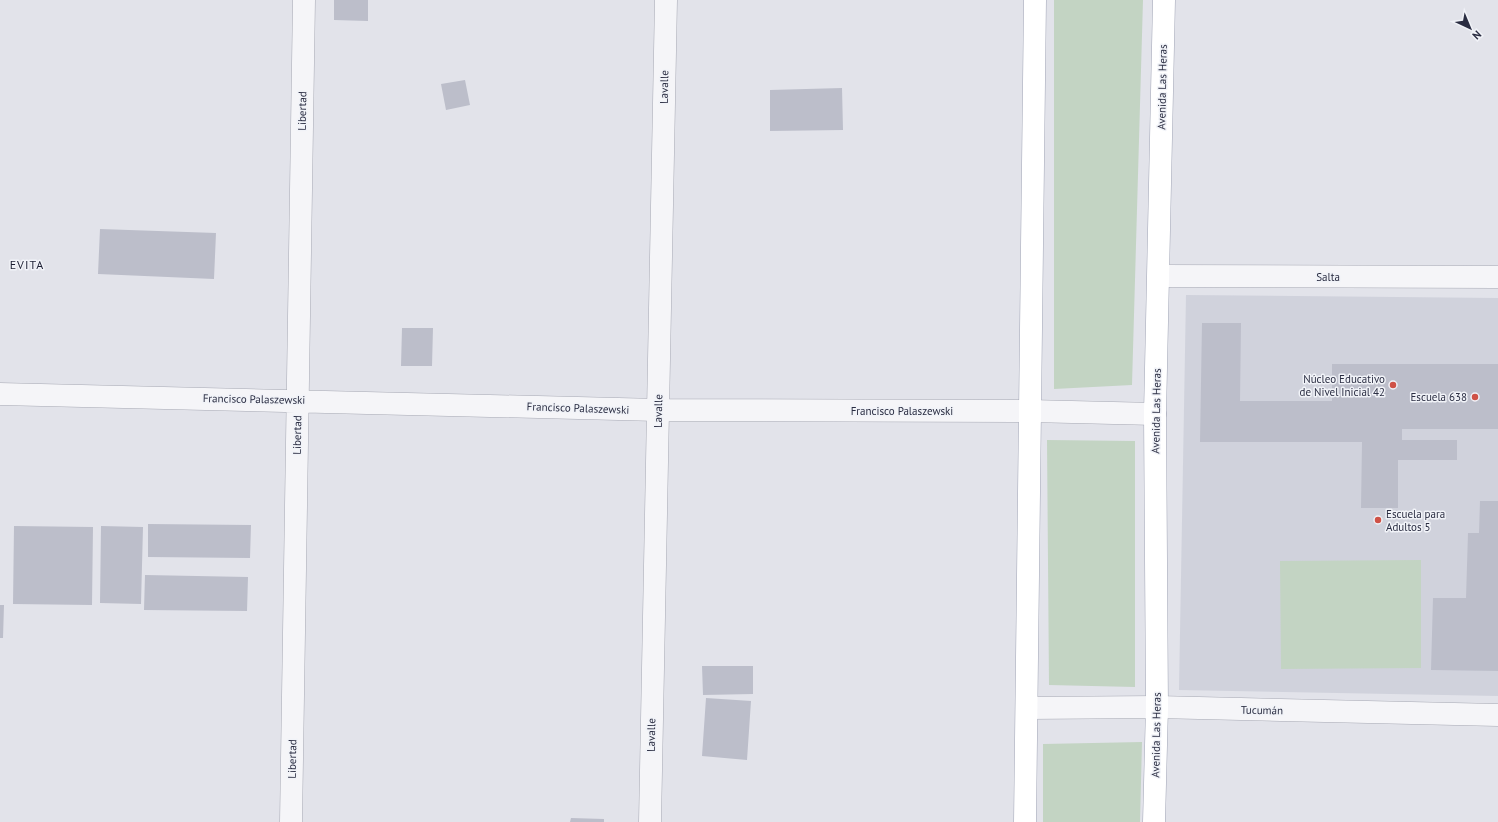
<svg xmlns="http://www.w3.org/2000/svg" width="1498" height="822" viewBox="0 0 1498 822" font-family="'PT Sans',sans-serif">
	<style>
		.built { fill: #d0d2dc }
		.green { fill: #c3d4c3 }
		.building { fill: #bcbeca }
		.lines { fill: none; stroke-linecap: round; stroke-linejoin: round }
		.minor-casing { stroke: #a7a9b4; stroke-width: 23 }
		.major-casing { stroke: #a1a5b6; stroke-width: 23 }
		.minor { stroke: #f5f5f8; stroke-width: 22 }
		.major { stroke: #fff; stroke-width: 22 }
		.poi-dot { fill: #cf5247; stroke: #f1f3f8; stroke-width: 1.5 }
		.labels { text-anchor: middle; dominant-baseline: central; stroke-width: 3; stroke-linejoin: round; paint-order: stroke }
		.street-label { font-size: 11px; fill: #2a2d42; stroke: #f1f3f8 }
		.poi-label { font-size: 11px; fill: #2a2d42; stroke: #f1f3f8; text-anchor: end }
		.neighbourhood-label { font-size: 12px; letter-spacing: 1px; fill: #1c1e33; stroke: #f1f3f8 }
	</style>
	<rect width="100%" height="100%" fill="#e2e3ea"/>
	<path class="built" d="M1186,295l312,3v398l-319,-6z"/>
	<path class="green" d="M1054,0h89l-11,385 -78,4z
		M1047,440l88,1v246l-86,-2z
		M1421,560v108l-140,1 -1,-108z
		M1142,742l-2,80h-97v-78z"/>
	<path class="building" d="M334,0h34v21l-34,-1z
		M465,80l5,25 -24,5 -5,-26z
		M842,88l1,42 -73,1v-41z
		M100,229l116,4 -2,46 -116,-5z
		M1202,323h39l-1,78h92v-37h166v65h-96v11h55v20h-59v48h-37l1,-66h-162z
		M402,328h31l-1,38h-31z
		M1480,501h18v170l-67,-1 2,-72h33l2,-65h11z
		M148,524l103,1 -1,33 -102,-1z
		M14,526l79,1 -1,78 -79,-1z
		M101,526l42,1 -2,77 -41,-1z
		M145,575l103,2 -1,34 -103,-1z
		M0,605h4l-1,33h-3z
		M702,666h51v28l-50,1z
		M706,698l45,3 -4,59 -45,-4z
		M571,818l33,1v3h-34z"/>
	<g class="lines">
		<g class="minor-casing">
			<path id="minor" d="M1159,276l339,1
				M0,394l658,16 372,1 125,3
				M1027,708l130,-1 341,8
				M291,822l13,-822
				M650,822l16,-822"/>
		</g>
		<g class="major-casing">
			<path id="major" d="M1025,822l10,-822
				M1154,822l3,-115 -2,-293 9,-414"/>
		</g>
		<use href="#minor" class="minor"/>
		<use href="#major" class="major"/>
	</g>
	<g class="poi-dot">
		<circle cx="1393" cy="385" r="4"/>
		<circle cx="1475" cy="397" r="4"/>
		<circle cx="1378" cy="520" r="4"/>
	</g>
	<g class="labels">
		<g class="street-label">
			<text transform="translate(664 87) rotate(-89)">Lavalle</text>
			<text transform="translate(1162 87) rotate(-89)">Avenida Las Heras</text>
			<text transform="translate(302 111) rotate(-89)">Libertad</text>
			<text x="1328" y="277">Salta</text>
			<text transform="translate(254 399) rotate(1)">Francisco Palaszewski</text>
			<text transform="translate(578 408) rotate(2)">Francisco Palaszewski</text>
			<text transform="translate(658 411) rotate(-89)">Lavalle</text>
			<text x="902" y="411">Francisco Palaszewski</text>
			<text transform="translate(1156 411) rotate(-89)">Avenida Las Heras</text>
			<text transform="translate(297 435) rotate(-89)">Libertad</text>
			<text transform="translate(1262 710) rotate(1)">Tucumán</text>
			<text transform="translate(651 735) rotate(-89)">Lavalle</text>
			<text transform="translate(1156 735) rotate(-89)">Avenida Las Heras</text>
			<text transform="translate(292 759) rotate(-89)">Libertad</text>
		</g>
		<g class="poi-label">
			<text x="1385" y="379">Núcleo Educativo<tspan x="1385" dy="13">de Nivel Inicial 42</tspan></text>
			<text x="1467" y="397">Escuela 638</text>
			<text x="1386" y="514" text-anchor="start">Escuela para<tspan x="1386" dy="13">Adultos 5</tspan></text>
		</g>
		<g class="neighbourhood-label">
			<text x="27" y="264">EVITA</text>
		</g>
	</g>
	<g transform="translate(1470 28) rotate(136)" stroke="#f1f3f8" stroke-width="3" paint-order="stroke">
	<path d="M0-3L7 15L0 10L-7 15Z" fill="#2a2d42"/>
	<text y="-6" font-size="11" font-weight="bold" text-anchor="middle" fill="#2a2d42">N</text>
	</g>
</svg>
